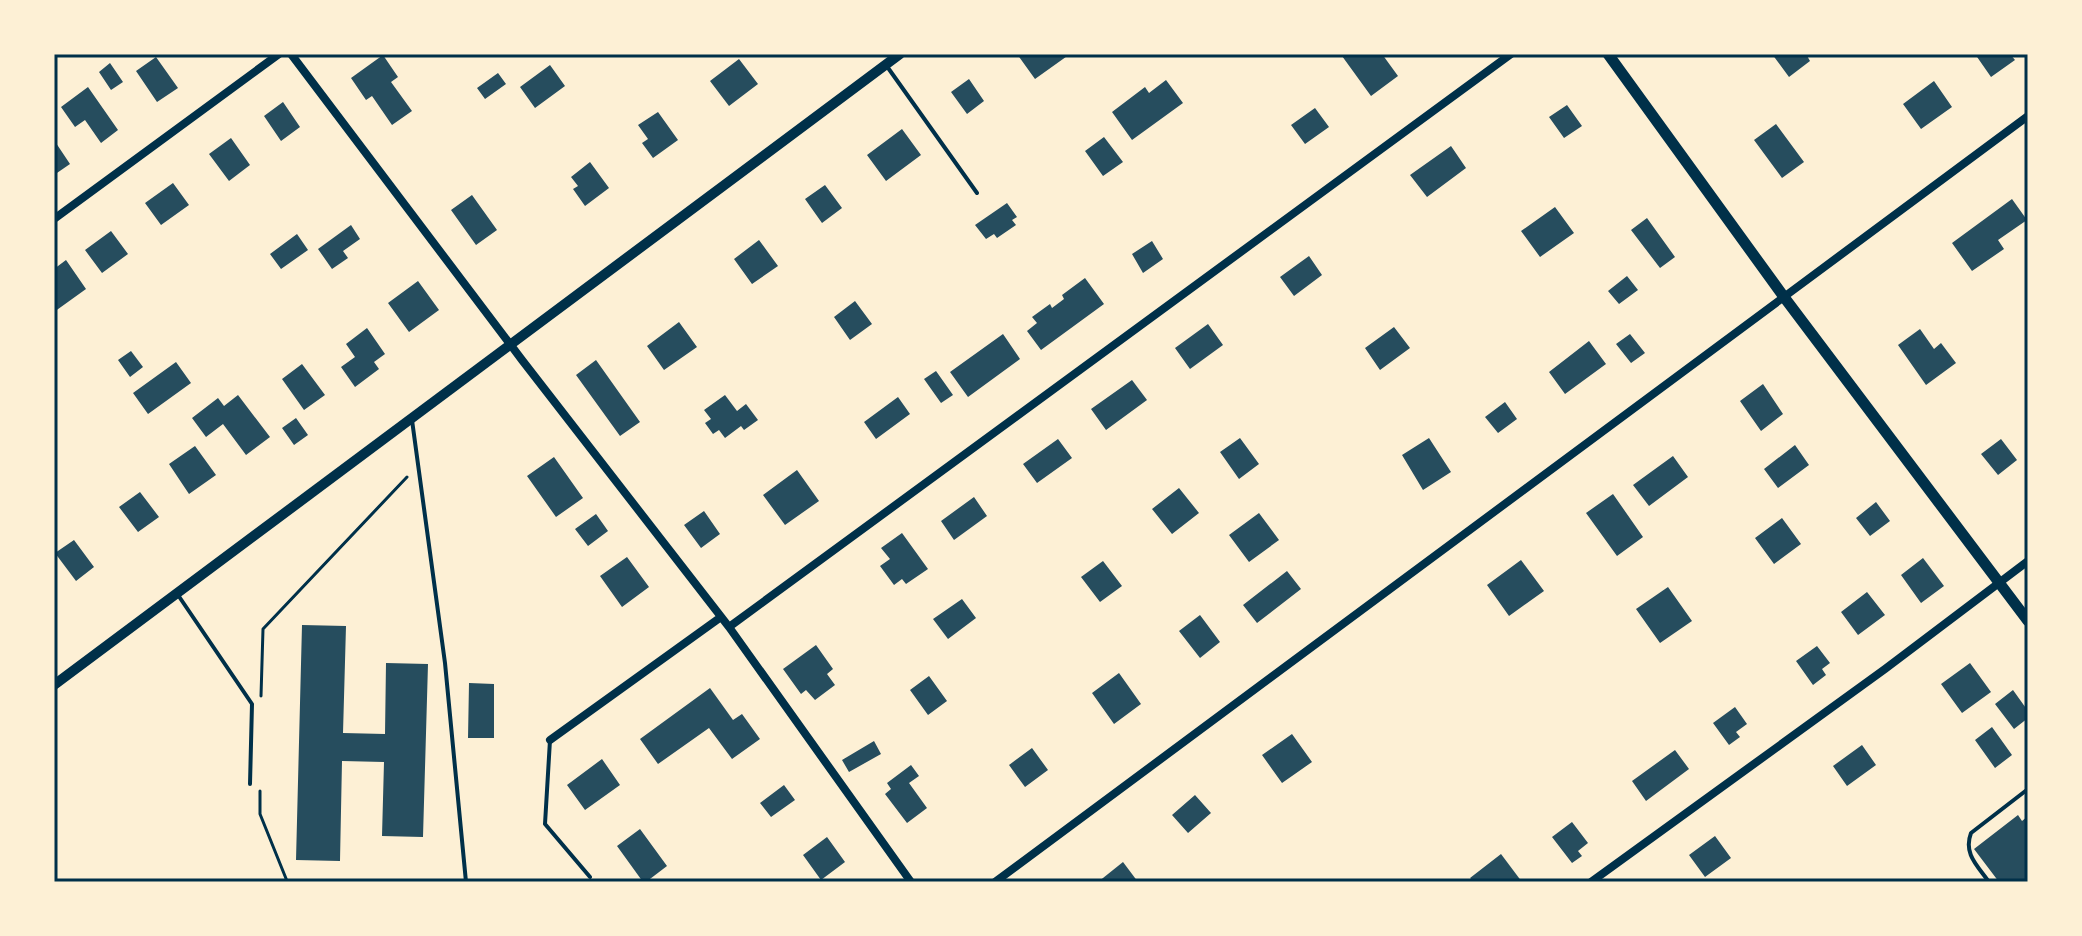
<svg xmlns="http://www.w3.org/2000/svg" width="2082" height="936" viewBox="0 0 2082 936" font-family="Manrope,sans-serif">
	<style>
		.building { fill: #264d5e }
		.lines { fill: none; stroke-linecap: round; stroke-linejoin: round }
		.path { stroke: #003049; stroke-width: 3 }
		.service { stroke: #003049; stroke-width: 4 }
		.minor { stroke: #003049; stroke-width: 8 }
		.tertiary { stroke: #003049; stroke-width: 10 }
		.secondary { stroke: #003049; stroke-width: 11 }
		.neatline { fill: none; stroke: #003049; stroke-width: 3 }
	</style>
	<rect width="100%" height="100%" fill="#fdf0d5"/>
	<path class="building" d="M1017,54h53l-35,25z
		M1345,54h37l16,22 -27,20 -29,-40z
		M1772,54h34l4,7 -21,16z
		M1975,54h35l5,6 -24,17z
		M383,55l15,22 -7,5 21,29 -20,14 -20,-29 -6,4 -15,-22z
		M156,57l22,31 -21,14 -21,-31z
		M739,59l19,25 -29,22 -19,-25z
		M110,63l13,19 -12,8 -12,-18z
		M550,65l15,21 -30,22 -15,-21z
		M498,73l8,11 -21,15 -8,-11z
		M969,79l15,22 -17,13 -16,-22z
		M1166,80l17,23 -51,37 -20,-28 33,-25 4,6z
		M1934,81l18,26 -31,22 -18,-25z
		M88,87l30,43 -17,13 -16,-23 -10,7 -14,-20z
		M283,102l17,25 -19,14 -17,-25z
		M1567,105l15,21 -18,12 -15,-21z
		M1315,108l14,19 -24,17 -14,-19z
		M658,112l20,28 -25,18 -11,-15 6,-4 -10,-14z
		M1776,124l28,38 -22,16 -28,-38z
		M902,129l19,26 -35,26 -19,-26z
		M1104,137l19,25 -20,14 -18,-25z
		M231,138l19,27 -21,16 -20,-27z
		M54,140l16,24 -16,11z
		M1451,146l15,22 -39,29 -17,-22z
		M590,162l19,26 -24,18 -12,-17 5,-3 -7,-9z
		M173,183l16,22 -28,20 -16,-22z
		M825,185l17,23 -20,15 -17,-24z
		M472,195l25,35 -21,15 -25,-35z
		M2012,199l15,21 -29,20 6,9 -32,22 -20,-28z
		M1007,203l10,14 -5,3 4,5 -19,13 -3,-4 -8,5 -11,-14z
		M1555,207l19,26 -34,24 -19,-26z
		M1647,218l28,39 -15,11 -29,-38z
		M351,225l9,14 -17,12 5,7 -16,11 -14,-20z
		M111,231l17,23 -26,19 -17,-23z
		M297,234l11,16 -27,19 -11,-15z
		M759,240l19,26 -26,18 -18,-25z
		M1152,241l11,18 -20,14 -11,-19z
		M1309,256l13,19 -28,21 -14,-19z
		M66,260l20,29 -32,23v-43z
		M1627,276l11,14 -19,14 -11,-13z
		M1085,278l19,26 -63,46 -14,-19 10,-8 -5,-6 18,-13 2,4 12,-9 -2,-4z
		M418,281l21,29 -30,22 -21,-29z
		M855,301l17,23 -22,16 -16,-23z
		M679,322l18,25 -33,23 -17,-24z
		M1208,324l15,21 -33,24 -15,-21z
		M1394,327l16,21 -30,22 -15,-22z
		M367,328l18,26 -11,8 5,7 -24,18 -14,-20 14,-10 -9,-13z
		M1920,329l14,20 7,-6 15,20 -30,22 -28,-40z
		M1003,334l17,25 -52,38 -18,-25z
		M1630,334l15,19 -14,10 -15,-19z
		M1589,341l17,23 -41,30 -16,-22z
		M131,351l12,16 -13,10 -12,-17z
		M596,360l44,62 -20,14 -44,-61z
		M176,362l15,21 -43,31 -15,-21z
		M302,364l23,31 -21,15 -22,-31z
		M936,371l17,24 -12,8 -17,-24z
		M1132,380l15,20 -41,30 -15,-21z
		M1763,384l20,30 -22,17 -21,-30z
		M238,395l32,42 -24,18 -23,-31 -17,13 -14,-19 26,-20 6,8z
		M725,395l12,16 9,-7 12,16 -14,10 -3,-4 -16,12 -6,-8 -6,4 -8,-11 6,-4 -7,-9z
		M898,397l12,17 -34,25 -12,-17z
		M1505,402l12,17 -19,14 -13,-16z
		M296,418l12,17 -14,10 -12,-17z
		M1240,438l19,26 -20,15 -19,-27z
		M1429,438l22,34 -28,18 -21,-35z
		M1058,439l14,19 -35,25 -14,-19z
		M2001,439l16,21 -19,15 -17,-21z
		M1795,445l14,20 -31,23 -14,-19z
		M195,446l21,29 -27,19 -20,-30z
		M1673,456l15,21 -39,29 -16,-21z
		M554,457l29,41 -27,19 -29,-41z
		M797,470l22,31 -34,24 -22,-30z
		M1179,488l20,25 -27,21 -20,-25z
		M140,492l19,25 -21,15 -19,-25z
		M1613,494l30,43 -26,19 -31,-43z
		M974,497l13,19 -33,24 -13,-19z
		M1876,502l14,19 -20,15 -14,-18z
		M704,511l16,23 -19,14 -17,-23z
		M1259,513l20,27 -30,22 -20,-27z
		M596,514l12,17 -20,15 -13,-17z
		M1782,518l19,26 -27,20 -19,-26z
		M902,533l26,36 -22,15 -4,-5 -8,6 -14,-19 10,-7 -9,-11z
		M74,540l20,27 -18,14 -21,-28z
		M627,557l22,30 -27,20 -22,-31z
		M1923,558l21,28 -23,17 -20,-28z
		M1521,560l23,31 -35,25 -22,-31z
		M1103,561l19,25 -22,16 -19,-25z
		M1287,571l14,18 -44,34 -14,-18z
		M1668,587l24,34 -32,22 -24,-34z
		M1867,592l18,23 -27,20 -17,-23z
		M962,599l14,19 -28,21 -15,-20z
		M1200,615l20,27 -20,16 -21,-27z
		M302,625l44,1 -3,107 42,1 1,-71 42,1 -5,173 -41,-1 2,-74 -42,-1 -2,100 -44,-1z
		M816,645l17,24 -6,5 8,11 -20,15 -9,-10 -5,4 -18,-25z
		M1817,646l13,17 -8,6 4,6 -13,10 -17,-24z
		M1970,663l21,29 -29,21 -21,-29z
		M1119,673l22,31 -27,20 -22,-31z
		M929,676l18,25 -19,14 -18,-25z
		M469,683l25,1v54h-26z
		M710,688l23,32 9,-6 18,25 -28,20 -23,-31 -51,36 -18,-25z
		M2013,690l15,21v7l-14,11 -19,-25z
		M1735,707l12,17 -11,8 4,5 -11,8 -16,-22z
		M1992,727l20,28 -17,13 -20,-28z
		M1292,734l20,28 -30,21 -20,-28z
		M874,741l7,13 -32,18 -7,-12z
		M1862,745l14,20 -29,21 -14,-20z
		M1032,748l16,22 -23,17 -16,-22z
		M1675,750l14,19 -43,32 -14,-20z
		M602,759l18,26 -35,25 -18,-25z
		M911,765l8,11 -10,7 18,25 -20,15 -22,-29 6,-5 -4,-6z
		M784,785l11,15 -24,17 -11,-14z
		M1195,795l16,18 -23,20 -16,-18z
		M2018,815l4,6 6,-5v66h-29l-25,-33z
		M1572,822l16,21 -10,8 4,5 -10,7 -20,-26z
		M640,829l27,37 -21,16h-3l-26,-36z
		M1715,836l16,22 -26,19 -16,-22z
		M827,837l18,25 -24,18 -18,-25z
		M1501,854l21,28h-48l-4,-4z
		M1123,862l15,20h-40z"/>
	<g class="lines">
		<path class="path" d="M261,696l2,-67 144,-152
			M260,791v23l27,67 10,1"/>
		<path class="service" d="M886,65l91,128
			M412,420l33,243 21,219
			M178,595l74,109 -2,80
			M550,740l-5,84 45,53
			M1989,882c-11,-16 -26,-28 -18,-49l57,-44"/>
		<path class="minor" d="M291,54l231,306 207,267 182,255
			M54,219l225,-165
			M729,627l782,-573
			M550,740l171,-123
			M995,882l1033,-766
			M1591,882l294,-213 143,-108"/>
		<path class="tertiary" d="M54,685l846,-631"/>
		<path class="secondary" d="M1608,54l176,243 244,324"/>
	</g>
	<rect width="2082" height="936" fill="none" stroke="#fdf0d5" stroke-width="112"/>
	<rect x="56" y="56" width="1970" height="824" class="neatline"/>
</svg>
